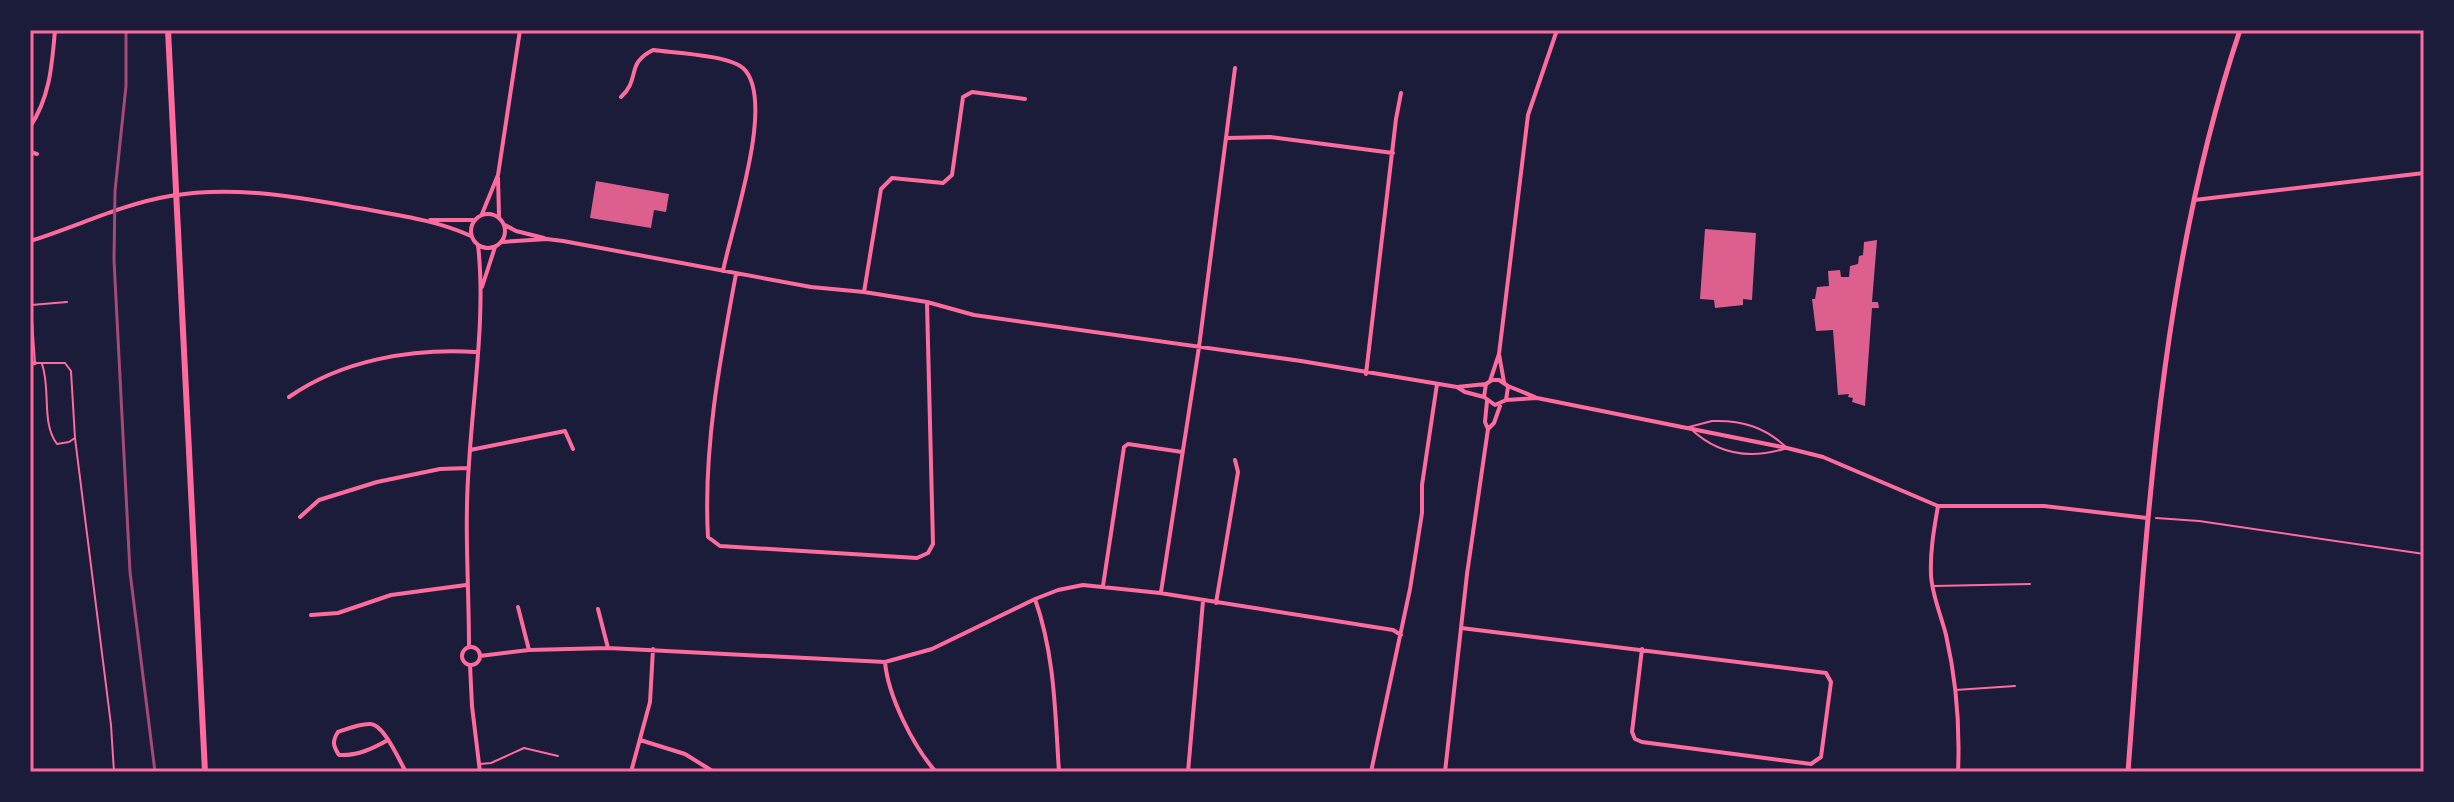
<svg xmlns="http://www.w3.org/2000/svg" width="2454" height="802" viewBox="0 0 2454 802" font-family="'Space Grotesk',sans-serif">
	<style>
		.building { fill: #dd5f8e }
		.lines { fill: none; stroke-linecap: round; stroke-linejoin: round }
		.path { stroke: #ff6b9d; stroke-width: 2 }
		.service { stroke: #ff6b9d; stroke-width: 2 }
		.minor { stroke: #ff6b9d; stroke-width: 4 }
		.tertiary { stroke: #ff6b9d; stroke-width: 5 }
		.primary { stroke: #ff6b9d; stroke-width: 6 }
		.rail { stroke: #a44b75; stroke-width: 3 }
		.neatline { fill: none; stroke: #ff6b9d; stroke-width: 3 }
	</style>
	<rect width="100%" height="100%" fill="#1b1b3a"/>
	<path class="building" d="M596,181l73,13 -3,18 -12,-2 -3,18 -61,-10z
		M1705,229l51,4 -4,67 -9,-1v6l-28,3 -1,-8 -14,-1z
		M1877,240l-5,62h6l1,6h-7l-7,98 -13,-4 1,-4 -5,-1 1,-3 -11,1 -5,-65 -17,1 -4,-32h3l2,-12 12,-1 -1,-15 12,-1 1,7h8l1,-11 8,-2 1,-8 4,-1 1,-13z"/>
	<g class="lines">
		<path class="path" d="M2156,518l43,3 225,33"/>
		<path class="service" d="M67,302l-36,3 4,58h30l6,8 4,67 36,287 3,47
			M42,364c9,25 -1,59 15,80l12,-2 6,-4
			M1712,421c30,-1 53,6 75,27 -37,12 -70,7 -98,-21z
			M1934,586l96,-2
			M1955,690l60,-4
			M480,764l11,-1 33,-15 34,8"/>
		<path class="minor" d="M621,97c20,-18 4,-33 32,-47 21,3 75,5 90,18 34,31 -12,161 -20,203
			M30,127c20,-30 22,-62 25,-97
			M1227,138l43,-1 123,16
			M30,152l7,2
			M498,177l1,39
			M2194,200l230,-27
			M471 231a17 17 0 1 1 34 0a17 17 0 1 1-34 0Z
			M482,214l16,-39 22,-145
			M430,220h43
			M505,225l11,6 28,7
			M30,241c46,-14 92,-37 140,-45 64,-11 126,1 189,12 38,7 77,12 112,28
			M502,242l45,-3 16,2 248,46 53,5 63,10 47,13 327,46 156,26 8,5 19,5
			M736,274c-16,85 -33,176 -28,263l12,9 197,12 11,-5 5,-9 -6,-241
			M482,287l13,-40
			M864,292l17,-103 11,-11 51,5 9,-8 11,-78 9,-5 53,7
			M1499,354l5,28
			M30,364l5,-1
			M1366,374l30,-255 5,-26
			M1490,381l9,-27 29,-239 29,-85
			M1486,384l-2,13 11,8 11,-5 2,-13
			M1457,387l29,-3 6,-4h7l9,6 27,11
			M289,397c53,-37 123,-49 187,-45
			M1506,400l31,-2 250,50 36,9 115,49h106l103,12
			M1488,429l6,-6 6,-17
			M470,450l95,-19 8,18
			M1938,506c-4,23 -8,45 -7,69 1,20 10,40 15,60 10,44 14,92 12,137
			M300,517l19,-17 58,-18 63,-13 28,-1
			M1103,586l21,-139 4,-3 54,8
			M1161,592l38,-245 36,-279
			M1035,599c20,57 20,113 24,173
			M1216,603l22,-131 -3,-12
			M518,607l11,43
			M598,609l10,39
			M311,615l27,-2 53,-18 75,-10
			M1461,628l365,45 5,9 -10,75 -10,7 -169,-22 -7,-3 -3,-7 10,-83
			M469,647c0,-61 -5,-122 0,-183 4,-69 17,-150 9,-219
			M462 656a9 9 0 1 1 18 0a9 9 0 1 1-18 0Z
			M480,656l49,-6 79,-2 277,14 47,-13 103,-50 23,-9 25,-5 77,8 233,37 8,5
			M885,662c3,34 28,84 51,110
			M470,665l2,41 8,66
			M388,740c-16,9 -31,16 -49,15 -6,-9 -7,-14 -1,-23 9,-3 23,-9 33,-8 13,1 28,36 35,48
			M640,740l45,14 29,18
			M631,772l19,-70 3,-53
			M1188,772l15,-171
			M1371,772l39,-183 12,-76v-28l15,-101
			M1445,772l22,-198 21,-145 -3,-7 2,-21"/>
		<path class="tertiary" d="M2128,772c19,-249 32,-503 112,-742"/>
		<path class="primary" d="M168,30l37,742"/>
		<path class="rail" d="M126,30v56l-11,105 -1,69 16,312 25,200"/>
	</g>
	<rect width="2454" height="802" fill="none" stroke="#1b1b3a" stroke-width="64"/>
	<rect x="32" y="32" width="2390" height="738" class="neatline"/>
</svg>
